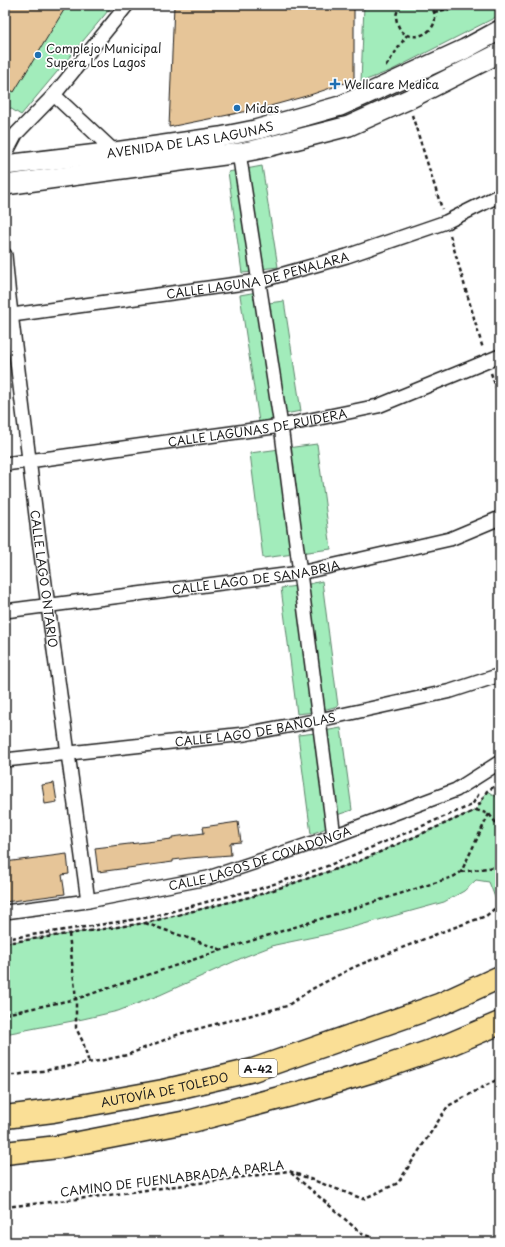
<svg xmlns="http://www.w3.org/2000/svg" width="505" height="1247" viewBox="0 0 505 1247" font-family="'Playpen Sans',sans-serif">
	<style>
		.green { fill: #a2ecbb; stroke: #5f846c }
		.building { fill: #e6c598; stroke: #1c1c1c }
		.lines { fill: none; stroke-linecap: round; stroke-linejoin: round }
		.street-casing { stroke: #1c1c1c; stroke-width: 16 }
		.secondary-casing { stroke: #1c1c1c; stroke-width: 22 }
		.highway-casing { stroke: #1c1c1c; stroke-width: 25 }
		.path { stroke: #1c1c1c; stroke-width: 2.5; stroke-dasharray: 4 3; stroke-linecap: butt }
		.street { stroke: #fff; stroke-width: 13 }
		.secondary { stroke: #fff; stroke-width: 19 }
		.highway { stroke: #fadf96; stroke-width: 22 }
		.poi-dot { fill: #1f6fb2; stroke: #fff; stroke-width: 1.5 }
		.labels { text-anchor: middle; dominant-baseline: central; stroke-width: 3.5; stroke-linejoin: round; paint-order: stroke }
		.shield { fill: #fff; stroke: #606060; stroke-width: 1 }
		.shield-label { font-size: 11px; font-weight: bold; fill: #1c1c1c }
		.poi-label { font-size: 12px; fill: #1c1c1c; stroke: #fff; text-anchor: start }
		.street-label { font-size: 12px; fill: #1c1c1c; stroke: #fff }
	</style>
	<rect width="100%" height="100%" fill="#fff"/>
	<filter id="ink" filterUnits="userSpaceOnUse"><feTurbulence type="fractalNoise" baseFrequency=".025" numOctaves="2"/><feDisplacementMap in="SourceGraphic" scale="8" xChannelSelector="R" yChannelSelector="G"/><feConvolveMatrix kernelMatrix="1 2 1 2 8 2 1 2 1" color-interpolation-filters="sRGB"/></filter>
	<g filter="url(#ink)">
		<path class="green" d="M5,5h108l-92,110 -16,-10z
			M364,5h136v10l-108,55 -31,12z
			M262,166l16,101 -17,2 -15,-100z
			M239,170l14,102 -11,1 -14,-101z
			M257,292l19,127 -17,3 -19,-127z
			M284,301l17,110 -16,3 -17,-111z
			M317,444l14,105 -31,4 -13,-105z
			M280,449l14,105 -31,4 -13,-105z
			M322,581l16,125 -15,4 -18,-125z
			M297,586l17,126 -17,2 -16,-126z
			M341,728l11,82 -15,5 -13,-84z
			M316,733l13,94 -18,7 -13,-99z
			M487,791l13,8v111l-11,-28 -13,-2 -12,11 -20,11 -116,32 -53,11 -31,12 -84,38 -42,16 -35,8 -78,15v-91l140,-20 113,-28 99,-33 119,-52z"/>
		<path class="building" d="M5,5h62l-53,87 -9,-5z
			M174,5h180v75l-44,15 -47,13 -94,19z
			M54,783l3,19 -12,2 -3,-19z
			M238,822l3,20 -11,1 1,12 -42,3 -16,2v2l-75,10 -3,-24 77,-9v-2l32,-4 -1,-6z
			M67,854l2,20 -7,1 3,19 -60,8v-40z"/>
		<g class="lines">
			<g class="street-casing">
				<g id="street">
					<path d="M54,95l61,57"/>
					<path d="M239,153l42,273 53,410"/>
					<path d="M5,155l11,-21 38,-39 73,-90"/>
					<path id="s1" d="M5,255l4,42 29,235 50,369"/>
					<path id="s2" d="M5,316l254,-35 88,-25 99,-34 54,-27"/>
					<path id="s3" d="M5,464l46,-6 230,-32 97,-20 122,-50"/>
					<path id="s4" d="M5,611l295,-38 150,-34 50,-21"/>
					<path id="s5" d="M5,760l240,-26 74,-14 132,-29 49,-16"/>
					<path id="s6" d="M5,912l83,-11 120,-23 126,-42 122,-46 44,-28"/>
				</g>
			</g>
			<g class="secondary-casing">
				<g id="secondary">
					<path id="s7" d="M5,165l110,-13 105,-15 35,-7 85,-24 27,-12 98,-45 35,-19"/>
					<path d="M5,185l234,-32 20,-4 90,-23 58,-26 93,-47"/>
				</g>
			</g>
			<g class="highway-casing">
				<g id="highway">
					<path id="s8" d="M5,1117l48,-6 110,-20 90,-21 186,-65 61,-28"/>
					<path d="M5,1153l53,-6 134,-26 114,-30 73,-22 69,-24 52,-22"/>
				</g>
			</g>
			<path class="path" d="M401,5c-4,5 -6,11 -4,17 7,29 53,9 33,-17
				M434,12l34,-7
				M386,66l21,-31
				M412,115l30,94
				M450,235l33,114
				M491,373l9,26
				M476,810l13,4 11,14
				M461,872l39,-6
				M145,923l77,27
				M69,934l7,65v29l7,14 6,21
				M5,939l146,-22 74,-20 34,-8 66,-22 147,-62 8,-13
				M5,943l140,-20 113,-28 99,-33 119,-52 11,-19 13,-8
				M5,1014l71,-15 146,-49 231,-73 8,-5 28,-58
				M5,1075h10l33,-5 56,-10 23,-5 52,-21 33,-9 75,-19 25,-17 42,-22 93,-37 39,-14 14,-12
				M291,1173l24,20 47,41 24,8
				M5,1207l81,-9 203,-27 74,28 35,-16 50,-77 52,-28"/>
			<use href="#street" class="street"/>
			<use href="#secondary" class="secondary"/>
			<use href="#highway" class="highway"/>
		</g>
	</g>
	<g class="poi-dot">
		<circle cx="38" cy="55" r="4"/>
		<path d="M333 78h4v4h4v4h-4v4h-4v-4h-4v-4h4z"/>
		<circle cx="237" cy="108" r="4"/>
	</g>
	<g class="labels">
		<rect class="shield" x="239" y="1059" width="38" height="18" rx="3"/>
		<g class="shield-label">
			<text x="258" y="1068">A-42</text>
		</g>
		<g class="poi-label">
			<text x="46" y="48">Complejo Municipal<tspan x="46" dy="14">Supera Los Lagos</tspan></text>
			<text x="344" y="84">Wellcare Medica</text>
			<text x="245" y="108">Midas</text>
		</g>
		<g class="street-label">
			<text stroke="none"><textPath href="#s7" startOffset="187">AVENIDA DE LAS LAGUNAS</textPath></text>
			<text stroke="none"><textPath href="#s2" startOffset="256">CALLE LAGUNA DE PEÑALARA</textPath></text>
			<text stroke="none"><textPath href="#s3" startOffset="255">CALLE LAGUNAS DE RUIDERA</textPath></text>
			<text stroke="none"><textPath href="#s4" startOffset="253">CALLE LAGO DE SANABRIA</textPath></text>
			<text stroke="none"><textPath href="#s1" startOffset="326">CALLE LAGO ONTARIO</textPath></text>
			<text stroke="none"><textPath href="#s5" startOffset="252">CALLE LAGO DE BAÑOLAS</textPath></text>
			<text stroke="none"><textPath href="#s6" startOffset="261">CALLE LAGOS DE COVADONGA</textPath></text>
			<text stroke="none"><textPath href="#s8" startOffset="162">AUTOVÍA DE TOLEDO</textPath></text>
			<text transform="translate(172 1178) rotate(-7)">CAMINO DE FUENLABRADA A PARLA</text>
		</g>
	</g>
	<rect width="505" height="1247" fill="none" stroke="#fff" stroke-width="20"/>
	<rect x="10" y="10" width="485" height="1227" fill="none" stroke="#1c1c1c" stroke-width="1.5" filter="url(#ink)"/>
</svg>
